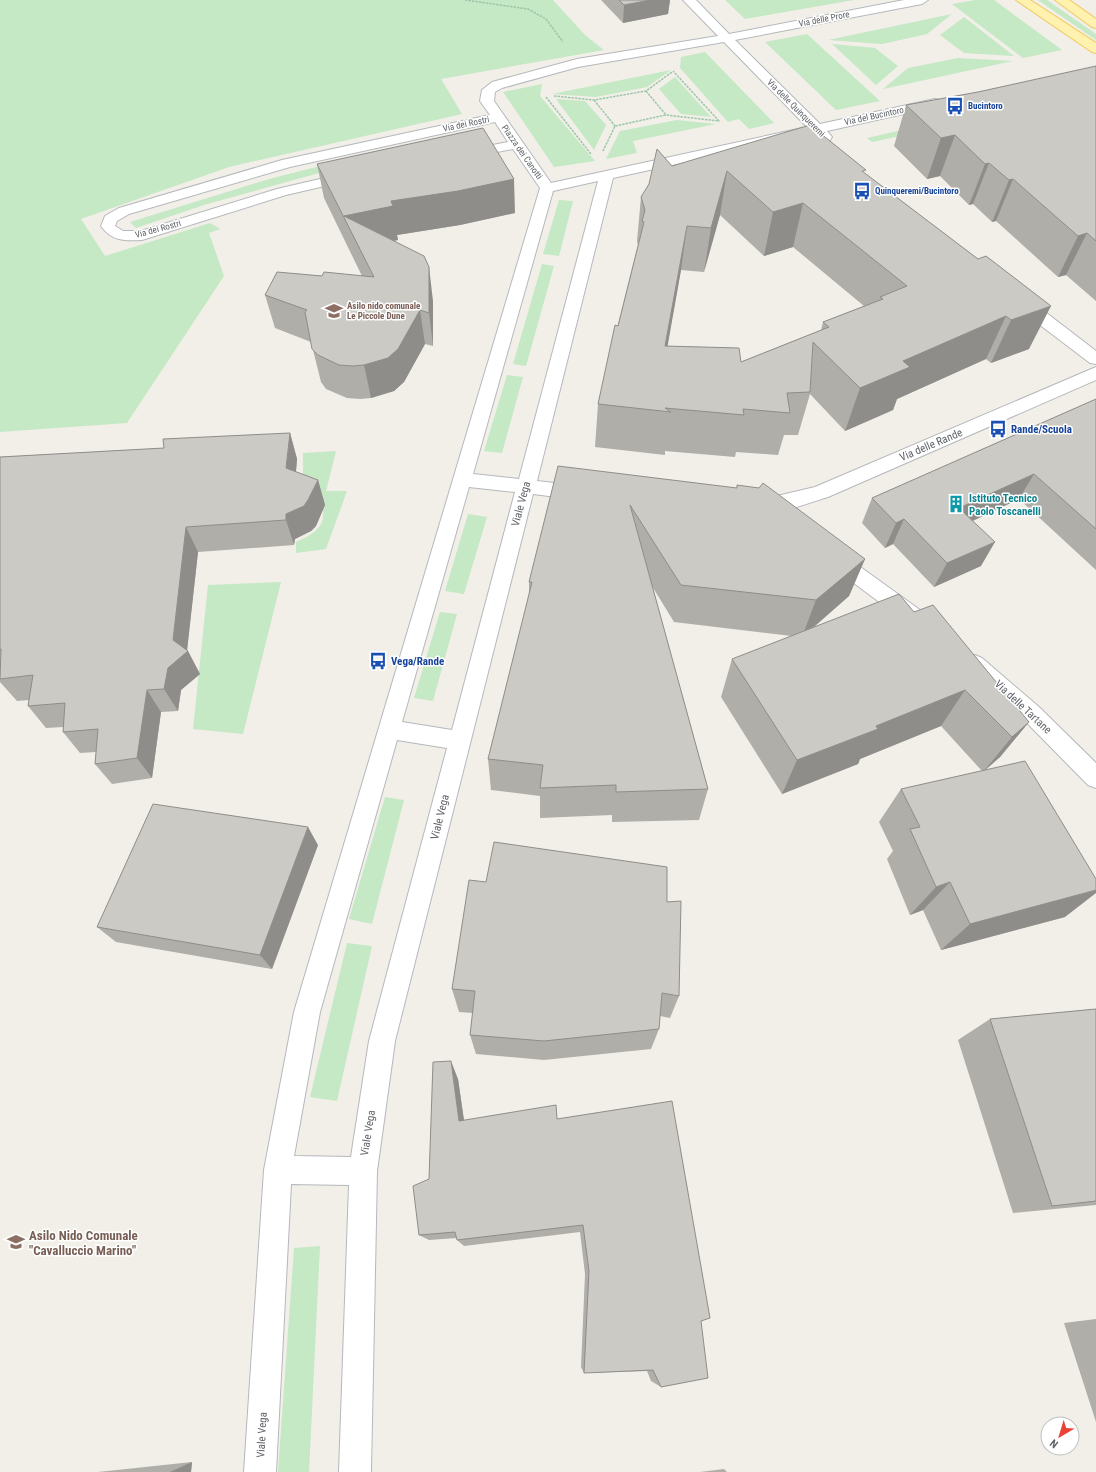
<svg xmlns="http://www.w3.org/2000/svg" width="1096" height="1472" viewBox="0 0 1096 1472" font-family="'Roboto Condensed',sans-serif">
	<style>
		.green { fill: #c5e8c5 }
		.lines { fill: none; stroke-linecap: round; stroke-linejoin: round }
		.minor-casing { stroke: #b5b8bc; stroke-width: 2 }
		.major-casing { stroke: #f2c960; stroke-width: 2 }
		.path { stroke: #9cc7a9; stroke-width: 1.5; stroke-dasharray: 2.5 1; stroke-linecap: butt }
		.minor { fill: #fff; fill-rule: evenodd }
		.major { fill: #fff2af; fill-rule: evenodd }
		.wall { fill: #afaea9; fill-rule: evenodd }
		.shaded-wall { fill: #8f8d8a }
		.building { fill: #cccac5; stroke: #8f8d8a; fill-rule: evenodd }
		.labels { text-anchor: middle; dominant-baseline: central; stroke-width: 3; stroke-linejoin: round; paint-order: stroke }
		.far-street-label { font-size: 9px; fill: #5f6368; stroke: #fff }
		.far-transit-label { font-size: 9px; font-weight: bold; fill: #164399; stroke: #fff; text-anchor: start }
		.far-education-label { font-size: 9px; font-weight: bold; fill: #785e54; stroke: #fff; text-anchor: start }
		.transit-label { font-size: 11px; font-weight: bold; fill: #164399; stroke: #fff; text-anchor: start }
		.street-label { font-size: 11px; fill: #5f6368; stroke: #fff }
		.culture-label { font-size: 11px; font-weight: bold; fill: #0d838f; stroke: #fff; text-anchor: start }
		.near-education-label { font-size: 13px; font-weight: bold; fill: #785e54; stroke: #fff; text-anchor: start }
	</style>
	<rect width="100%" height="100%" fill="#f1efe8"/>
	<path class="green" d="M0,0h553l32,35 19,15 -163,29 21,35 -233,53 -148,52 24,37 105,-33 10,6 -11,4 15,43 -97,147 -127,9z
		M725,0h129l-109,19z
		M975,0h19l68,50 -39,8 -71,-54z
		M1038,0h9l49,34v6z
		M952,14l-25,20 -45,10 -54,-4z
		M964,17l50,39 -50,-3 -24,-18z
		M807,34l73,67 -44,9 -71,-68z
		M832,44l43,4 23,18 -22,19z
		M705,52l69,71 -25,6 -10,-10 -11,3 -48,-54 1,-11z
		M958,58l55,3 -130,28 25,-21z
		M671,70l-24,17 -51,10 -44,-3z
		M675,77l36,40 -30,-3 -22,-25z
		M542,84l-2,12 55,65 -41,6 -51,-75z
		M556,99l29,2 21,24 -12,25z
		M677,120l39,4 -83,17 4,12 -31,6 14,-28z
		M937,122l5,5 -70,15 -5,-4z
		M336,162l-6,8 -126,35 -68,23 -6,-6 139,-43z
		M559,200l14,1 -14,55 -16,-2z
		M542,264l12,2 -28,100 -13,-2z
		M507,375l16,2 -21,76 -18,-2z
		M336,451l-10,40h21l-21,58 -30,4v-11c19,-8 33,-17 25,-39l-18,-9v-41z
		M468,514l19,3 -23,77 -19,-3z
		M281,582l-38,152 -50,-5 15,-144z
		M440,612l17,2 -24,87 -19,-3z
		M385,797l19,3 -32,124 -23,-5z
		M347,943l25,3 -35,155 -27,-4z
		M320,1246l-11,226h-31l16,-224z"/>
	<g class="lines">
		<g class="minor-casing">
			<path id="minor" d="M683,0h13l33,34 175,-34h24l-6,4 -187,36 85,84 115,-25 5,1 2,3 -2,3 -5,1 -108,24 5,6 -2,3c-8,2 -11,-1 -16,-6l-201,44 -76,303 44,5 7,2 2,5 -2,5 -7,2 -48,-6 -138,547 -18,130 -6,301h-32l10,-287 -58,-1 -15,288h-32l20,-302 30,-158 246,-824 -27,-39 -46,9 -5,-1 -2,-3 2,-3 46,-9 -13,-20 -205,45 -161,47 -12,7 -2,5 8,5h18l136,-42 73,-17 5,1 2,3 -2,3 -69,16 -144,45c-17,1 -31,1 -41,-14l4,-10 14,-8 163,-48 208,-45 -10,-14 2,-11 10,-8 85,-23 141,-23zM724,42l83,85 -256,56 -57,-82 1,-9 7,-4 76,-21zM598,181l-79,298 -46,-5 80,-283zM469,487l46,5 -63,238 -50,-8zM397,740l50,8 -78,293 -18,116 -57,-1 26,-144z
				M1021,297l6,1 69,53v13l-6,-1 -75,-57 -2,-4 2,-4z
				M1096,367v13l-268,117c-20,6 -56,21 -76,15l-2,-5 2,-5 63,-15z
				M834,551l7,2 79,57 3,6 -3,6 -7,2 -7,-2 -79,-59 -3,-5 3,-5z
				M975,655l7,3 57,49 57,56v25l-8,-3 -65,-66 -55,-49 -3,-6 3,-6z"/>
		</g>
		<g class="major-casing">
			<path id="major" d="M1016,0h14l66,43v10l-4,-1z
				M1055,0h14l27,19v9l-4,-1z"/>
		</g>
		<path class="path" d="M465,0l63,9 18,10 17,23
			M646,91l20,24
			M554,96l40,4 52,-9 26,-19
			M546,97l45,57
			M594,100l21,26
			M603,151l12,-25 51,-11 53,6 -46,-50"/>
		<use href="#minor" class="minor"/>
		<use href="#major" class="major"/>
	</g>
	<path class="wall" d="M601,0h69l-2,14 -45,9z
		M1096,66v235l-30,-26 -8,2 -62,-56 -4,1 -19,-18 -4,1 -29,-29 -13,3 -33,-33 12,-41 72,-13z
		M317,164l198,49 -55,12 -63,10 1,5 -5,1 40,60v45l-8,-2 -21,38 -10,9 -23,7 -11,1 -13,-1 -21,-9 -5,-7 -10,-40 -36,-14 -10,-33 57,-19h40l-38,-78z
		M672,166l193,8 113,85 51,90 -38,14 -5,-4 -89,40 -4,11 -48,21 -35,-37 -12,41h-14l-6,20 -42,-3 -1,5 -70,-6v4l-70,-8 3,-43 40,-159 -1,-4 4,-44zM720,215l44,41 29,-9 71,59 -41,16 -2,8 -80,32 -74,-16 14,-76 23,2z
		M1096,399v171l-77,-71 -46,22 8,45 -47,21 -41,-43 -8,4 -23,-25 10,-25z
		M290,433l7,26 -1,13 22,8 7,25 -9,21 -5,5 -16,8 -1,6 -96,7 -11,98 13,24 -19,16 -3,21 -17,1 -9,66 -40,6 -17,-20 1,-12 -16,1 -17,-21v-5l-17,1 -18,-22 1,-6 -12,1 -17,-19v-225l164,-9z
		M558,466l307,93 -16,37 -36,32 101,-16 115,110 -29,35 -15,13 80,147 -124,33 -18,-40 -13,5 -23,-56 6,-8 -14,-29 22,-33 81,-18 -41,-45 -81,33 -2,5 -76,30 -61,-97 11,-38 60,-23 -118,-14 -22,-36 56,203 -9,31 -87,2v-7l-72,3v-22l-49,-6 -3,-31 41,-163v-14z
		M318,845l-46,124 -156,-27 -19,-15z
		M667,902l12,94 -9,22 -10,-2 -1,13 -8,20 -107,11 -68,-6 -6,-19 3,-22 -14,-1 -7,-23z
		M1096,1009v196l-83,8 -55,-173 32,-21z
		M458,1079l6,41 93,-1 144,202 -40,66 -10,-6 -4,-10 -63,2 -3,-6 4,-93 -5,-42 -116,14 -7,-6v-2l-28,2 -10,-5 10,-56z
		M1096,1319v103l-32,-99z
		M192,1462l-1,10h-93z
		M724,1469l3,3h-27z"/>
	<path class="shaded-wall" d="M651,0h19l-2,14 -45,9 1,-18z
		M955,135l-15,41 -13,3 14,-41z
		M989,163l-16,41 -4,1 16,-41z
		M727,171l-7,44 -16,57 7,-44z
		M514,179l1,34 -55,12 -63,10 1,5 -39,8 -15,-32 47,-15z
		M1013,179l-17,42 -4,1 17,-42z
		M803,203l-10,44 -29,9 9,-44z
		M687,226l-6,44 -21,119 5,-43z
		M1087,233l-21,42 -8,2 20,-41z
		M429,267l4,34v45l-4,-33z
		M1051,306l-22,43 -38,14 20,-43z
		M420,310l5,34 -21,38 -10,9 -23,7 -7,-33z
		M1006,316l-20,43 -89,40 -4,11 -48,21 15,-43 43,-27z
		M290,433l7,26 -3,35 -8,-26z
		M1034,474l-15,25 -73,34 13,-25z
		M318,480l7,25 -9,21 -5,5 -16,8 -1,6 -8,-25v-6z
		M904,519l-11,25 -8,4 11,-25z
		M186,527l12,25 -11,99h1l12,23 -19,16 -3,21 -14,-22 9,-49z
		M995,542l-14,24 -47,21 13,-24z
		M865,559l-16,37 -47,41 14,-37z
		M147,690l14,22 -9,66 -15,-20z
		M965,690l-24,36 -81,33 -2,5 -76,30 15,-34 79,-34z
		M1029,722l-29,35 -17,15 29,-35z
		M308,827l10,18 -46,124 -12,-14z
		M950,882l-27,28 -13,5 26,-28z
		M1096,890v3l-31,24 -124,33 29,-26z
		M451,1061l7,18 8,56 -7,-14z
		M192,1462l-1,10h-21z"/>
	<path class="building" d="M619,0h32l-27,5z
		M1096,66v175l-9,-8 -9,3 -65,-57 -4,1 -20,-17 -4,1 -30,-29 -14,3 -35,-33 72,-13z
		M810,125l56,45 -4,1 116,88 8,-3 65,50 -40,14 -5,-4 -103,45 7,6 -50,21 -47,-46 -3,50 -23,1 3,20 -47,-4 1,6 -79,-7 6,4 -73,-8 17,-79 3,1 26,-104 -2,-1 3,-11 -4,-13 8,-13 8,-35 15,17zM727,171l46,41 30,-9 104,83 -27,11 3,2 -60,23 6,5 -88,35 -2,-14 -74,-2 22,-120 24,2z
		M483,128l31,51 -56,12 -67,10 2,5 -49,10 80,40 5,11v46l-9,-3 -22,39 -10,9 -24,7 -11,1 -14,-1 -21,-10 -6,-6 -7,-37 2,-2 -42,-15 12,-23 45,4 2,-4 50,5 -57,-113z
		M1096,399v130l-62,-55 -75,34 36,34 -48,21 -43,-44 -8,4 -24,-25z
		M290,433l-4,35 32,12 -10,20 -4,6 -18,8v6l-100,7 -13,113 15,11 -20,17 -4,21 -17,1 -10,68 -42,6 3,-35 -35,3 2,-29 -37,3 5,-31 -33,4 1,-30h-1v-192l164,-9 -1,-9z
		M558,466l179,22v-3l22,3 4,-5 102,76 -49,41 -135,-15 -51,-80 78,284 -92,3v-7l-76,3 3,-23 -55,-6 44,-177h-3z
		M899,594l15,18 19,-7 96,117 -17,15 -47,-47 -89,36 2,3 -81,31 -65,-101z
		M1025,761l71,118v11l-126,34 -20,-42 -14,5 -26,-58 10,-2 -19,-38z
		M153,804l155,23 -48,128 -163,-28z
		M494,842l173,25v35l14,-1 -2,95 -17,-3 -3,36 -115,12 -74,-6 5,-44 -23,-2 17,-109 17,2z
		M1096,1009v192l-44,5 -62,-187z
		M451,1061l8,60 97,-16 1,14 115,-18 38,217 -9,3 7,57 -47,9 -8,-17 -69,3 5,-102 -6,-46 -126,15 -2,-8 -36,3 -6,-49 16,-7 4,-117z"/>
	<defs>
		<g id="bus-bare" transform="scale(1.38)"><path d="M-5-6H5V4H4V6H2V4H-2V6H-4V4H-5ZM-3.5-4V0h7V-4ZM-3.5 1.2v1.5H-2V1.2ZM2 1.2v1.5H3.5V1.2Z" fill="#1a4fb4" stroke="#fff" stroke-width="2.5" paint-order="stroke"/></g>
		<g id="school-bare" transform="scale(1.38)"><path d="M0-5L7-2L0 1L-7-2ZM-4 1L0 2.5L4 1V4Q0 6-4 4Z" fill="#8d6e63" stroke="#fff" stroke-width="2.5" paint-order="stroke"/></g>
		<g id="building-bare" transform="scale(1.38)"><path d="M-4-6H4V6H1V3H-1V6H-4ZM-2.5-4.3h1.7v1.8h-1.7ZM.8-4.3h1.7v1.8H.8ZM-2.5-1h1.7V.8h-1.7ZM.8-1h1.7V.8H.8Z" fill="#0f9aa8" stroke="#fff" stroke-width="2.5" paint-order="stroke"/></g>
	</defs>
	<g fill-rule="evenodd">
		<use href="#bus-bare" x="955" y="106"/>
		<use href="#bus-bare" x="862" y="191"/>
		<use href="#school-bare" x="334" y="311"/>
		<use href="#bus-bare" x="998" y="429"/>
		<use href="#building-bare" x="956" y="504"/>
		<use href="#bus-bare" x="378" y="661"/>
		<use href="#school-bare" x="16" y="1242"/>
	</g>
	<g class="labels">
		<g class="far-street-label">
			<text transform="translate(824 19) rotate(-11)">Via delle Prore</text>
			<text transform="translate(796 108) rotate(45)">Via delle Quinqueremi</text>
			<text transform="translate(874 116) rotate(-12)">Via del Bucintoro</text>
			<text transform="translate(466 124) rotate(-12)">Via dei Rostri</text>
			<text transform="translate(522 152) rotate(55)">Piazza dei Canotti</text>
			<text transform="translate(158 229) rotate(-15)">Via dei Rostri</text>
		</g>
		<g class="far-transit-label">
			<text x="968" y="106">Bucintoro</text>
			<text x="875" y="191">Quinqueremi/Bucintoro</text>
		</g>
		<g class="far-education-label">
			<text x="347" y="306">Asilo nido comunale<tspan x="347" dy="10">Le Piccole Dune</tspan></text>
		</g>
		<g class="transit-label">
			<text x="1011" y="429">Rande/Scuola</text>
			<text x="391" y="661">Vega/Rande</text>
		</g>
		<g class="street-label">
			<text transform="translate(931 445) rotate(-23)">Via delle Rande</text>
			<text transform="translate(521 504) rotate(-75)">Viale Vega</text>
			<text transform="translate(1023 707) rotate(43)">Via delle Tartane</text>
			<text transform="translate(440 817) rotate(-76)">Viale Vega</text>
			<text transform="translate(368 1133) rotate(-81)">Viale Vega</text>
			<text transform="translate(262 1435) rotate(-87)">Viale Vega</text>
		</g>
		<g class="culture-label">
			<text x="969" y="498">Istituto Tecnico<tspan x="969" dy="13">Paolo Toscanelli</tspan></text>
		</g>
		<g class="near-education-label">
			<text x="29" y="1235">Asilo Nido Comunale<tspan x="29" dy="15">"Cavalluccio Marino"</tspan></text>
		</g>
	</g>
	<g transform="translate(1060 1436) rotate(218)"><circle r="19" fill="#ffffff" stroke="#bfc1c3"/>
	<path d="M0-3L7 15L0 10L-7 15Z" fill="#ea4335"/>
	<text y="-6" font-size="11" font-weight="bold" text-anchor="middle" fill="#5f6368">N</text>
	</g>
</svg>
